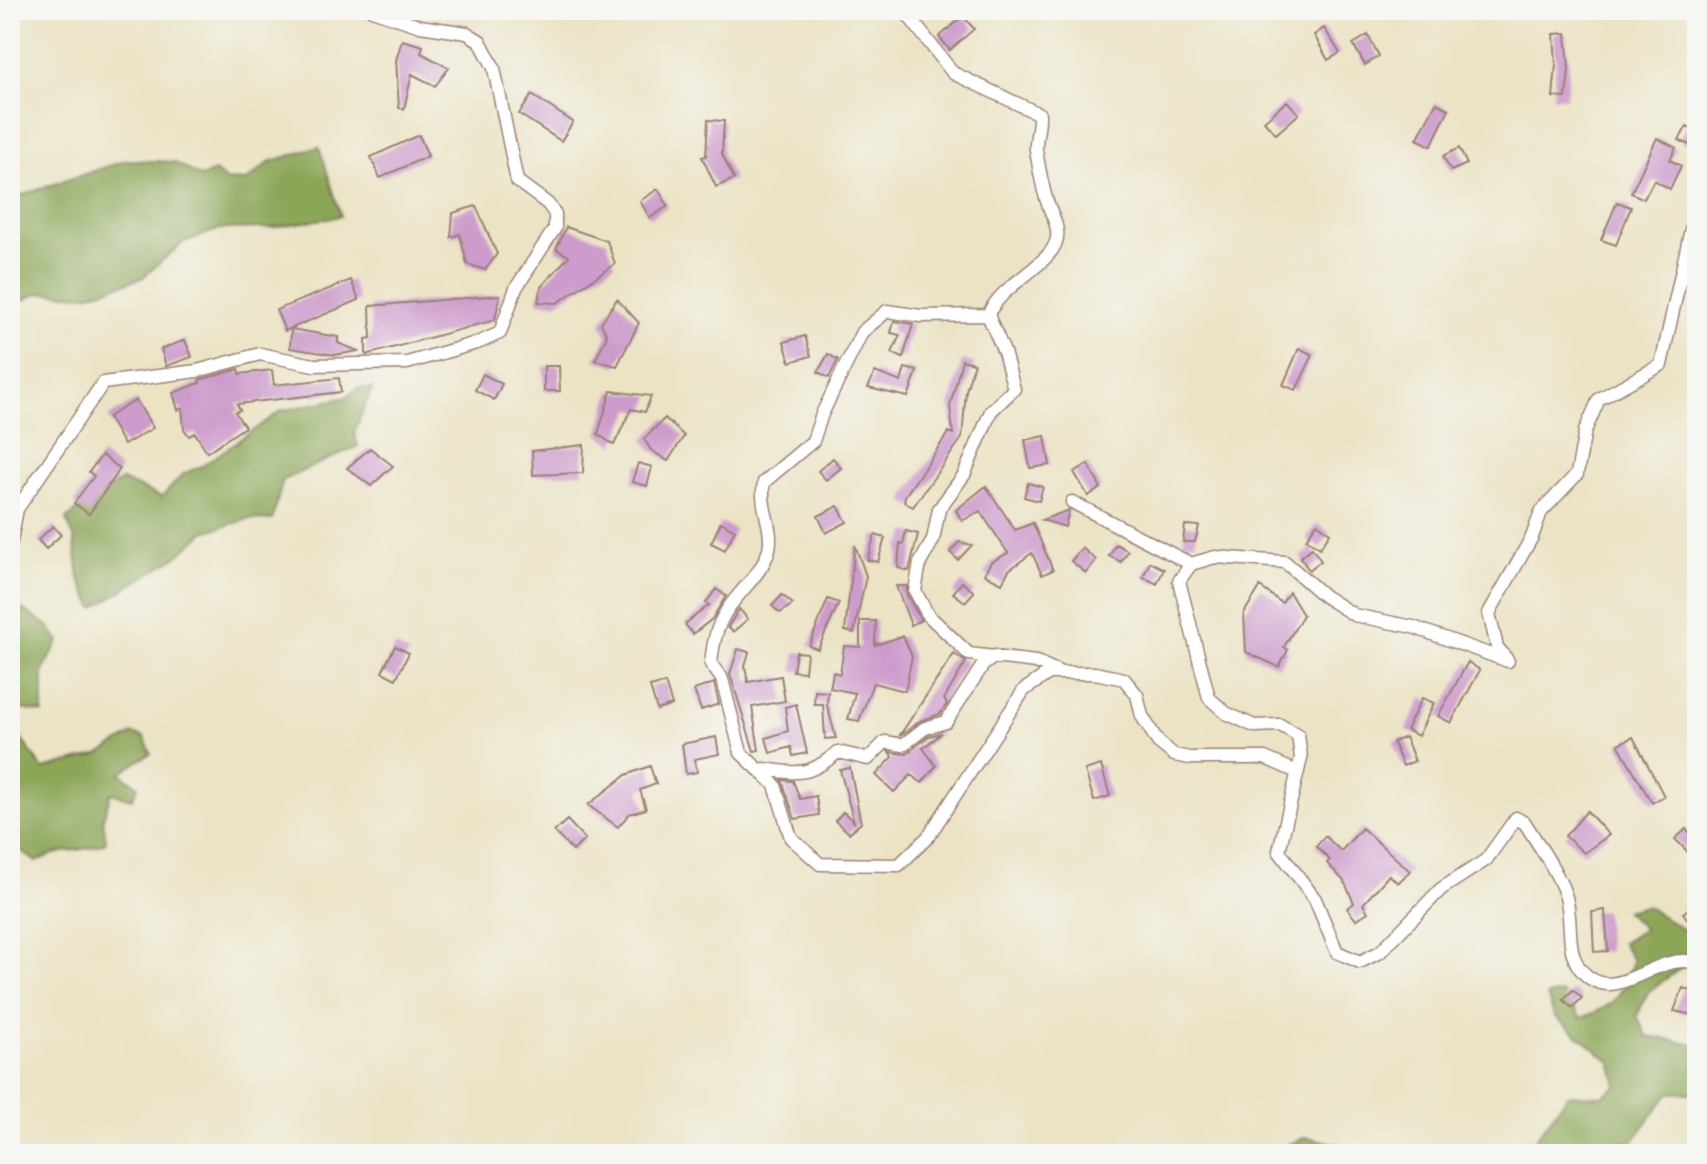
<svg xmlns="http://www.w3.org/2000/svg" width="1707" height="1164" viewBox="0 0 1707 1164" font-family="'Libre Caslon Text',serif">
	<style>
		.forest { fill: #8ca658; stroke: #6b6242; stroke-width: 2 }
		.building { fill: #cd9bcc }
		.lines { fill: none; stroke-linecap: round; stroke-linejoin: round }
		.street-casing { stroke: #9a8178; stroke-width: 15 }
		.street { stroke: #fff; stroke-width: 12 }
	</style>
	<rect width="100%" height="100%" fill="#f6f6f2"/>
	<filter id="ink" filterUnits="userSpaceOnUse"><feTurbulence type="fractalNoise" baseFrequency=".0125" numOctaves="2"/><feDisplacementMap in="SourceGraphic" scale="16" xChannelSelector="R" yChannelSelector="G"/><feConvolveMatrix kernelMatrix="1 2 1 2 8 2 1 2 1" color-interpolation-filters="sRGB"/></filter>
	<filter id="wash" filterUnits="userSpaceOnUse"><feTurbulence type="fractalNoise" baseFrequency=".006" numOctaves="4" result="noise"/><feDisplacementMap in="SourceGraphic" scale="32" xChannelSelector="R" yChannelSelector="G"/><feGaussianBlur stdDeviation="1.8" result="paint"/><feColorMatrix in="noise" values="0 0 0 0 0 0 0 0 0 0 0 0 0 0 0 0 0 1.4 0 .05"/><feComposite in="paint" operator="in"/></filter>
	<g filter="url(#wash)">
		<rect width="100%" height="100%" fill="#ebe3c4"/>
		<path class="forest" d="M319,147l22,69 -72,12 -49,1 -36,13 -42,36 -55,17 -49,-2 -28,14v-108l117,-39 47,2 27,15 14,-6 10,9 22,1 22,-19z
			M358,388l14,1 -18,43 4,14 -75,34 -11,40 -23,-1 -45,13 -25,23 -85,53 -15,-29 -5,-42 -8,-18 55,-39 41,17 21,-23 19,-8 79,-55 65,-14z
			M22,609l25,16 12,16 -16,30v42l-21,-4 -9,18 30,42 55,-14 35,-21 11,3 7,16 -31,20 18,13 -6,13 -21,-6 -8,25 3,24c-28,13 -43,4 -70,20l-17,-13 -9,4v-226z
			M1646,906l42,27 1,29 -41,30 -11,24 10,20 50,8v49h-28l-36,48c-29,1 -53,13 -81,13l1,-7 -19,-6 34,-46 34,1 15,-11 -6,-23 -57,-46 -7,-20 15,-3 19,25c37,-14 39,-20 52,-57l-11,-18 22,-14 -19,-18z
			M1306,1137l68,16 1,1h-109z"/>
		<g id="blocks">
			<path class="building" d="M963,16l11,13 -24,21 -11,-13z
				M1324,28l16,25 -12,7 -14,-25z
				M1566,33l3,35 -3,30 -13,-1 3,-32 -2,-31z
				M1368,35l11,21 -14,9 -12,-21z
				M402,40l21,6 -2,7 28,15 -14,18 -23,-12 -8,35 -5,-1 -3,-48z
				M532,95l41,27 -12,19 -42,-27z
				M1287,101l12,13 -23,20 -12,-13z
				M1436,103l13,6 -18,37 -14,-7z
				M708,120l16,1 -2,33 12,25 -18,8 -14,-30 4,-1z
				M1687,126l10,6v17l-18,-9z
				M419,135l9,21 -48,22 -9,-21z
				M1657,138l19,10 -6,12 11,6 -11,23 -16,-9 -10,19 -13,-6z
				M1459,148l8,16 -16,7 -8,-15z
				M658,189l10,17 -18,12 -10,-17z
				M1617,202l14,5 -15,38 -15,-5z
				M476,206l21,48 -12,16 -18,-6 -7,-30 -9,3 2,-24z
				M566,227l41,14 8,23 -58,39 -19,-1 3,-15 28,-31 -13,-7z
				M351,280l8,20 -74,31 -9,-21z
				M500,295l-5,25 -129,35v-16l5,-1 -1,-32z
				M617,299l22,24 -22,43 -22,-6 12,-24 -6,-13z
				M894,321l19,3 -10,34 -11,-5 8,-18 -9,-2z
				M291,329l47,8v6l20,8 -23,4 -45,-7z
				M805,336l6,20 -21,6 -6,-20z
				M185,340l7,17 -26,9 -5,-17z
				M1299,348l14,7 -17,35 -13,-5z
				M828,354l10,6 -9,18 -11,-6z
				M962,360l12,3 -8,28 -4,47 -49,69 -9,-5 1,-6 44,-64 4,2 -3,-28z
				M544,366h15l1,25h-16z
				M905,368l12,3 -9,26 -40,-9 7,-16 26,10z
				M239,369l1,5 32,-4 2,15 65,-7 2,14 -104,12 3,6 -5,2 10,15 -38,25 -12,-19 -6,3 -5,-7 -2,-21 -4,2 -5,-17 27,-10 -1,-3z
				M483,374l19,10 -8,16 -19,-10z
				M611,391l40,5 -6,16 -14,-3 -17,36 -16,-11z
				M136,400l17,28 -29,17 -16,-28z
				M665,418l19,18 -16,25 -17,-11 -7,-11z
				M1045,436l5,29 -20,3 -5,-28z
				M584,445l-1,28 -50,2 -1,-24z
				M370,448l23,18 -22,20 -24,-18z
				M102,455l18,14 -31,45 -15,-11 20,-27 -5,-4z
				M833,458l8,10 -15,12 -8,-9z
				M638,463l14,4 -5,19 -15,-4z
				M1088,464l13,24 -13,8 -14,-24z
				M1028,483l15,4 -4,14 -15,-4z
				M986,486l29,44 18,-7 20,47 -11,5 -10,-22 -23,17 -7,13 -18,-9 7,-12 17,-9 -28,-42 -18,10 -6,-11z
				M838,506l9,16 -21,11 -8,-17z
				M1069,510l-4,17 -23,-7z
				M721,522l14,8 -10,20 -14,-7z
				M1317,523l13,10 -10,15 -14,-9z
				M1185,525l14,1 -4,16h-12z
				M53,526l8,9 -15,14 -8,-9z
				M906,531l12,3 -9,37 -11,-3 2,-25 3,1z
				M875,535l10,3 -7,24 -11,-2z
				M959,542l13,3 -14,15 -8,-8z
				M1116,544l12,7 -7,11 -12,-6z
				M855,545l11,31 -12,57 -9,-2z
				M1082,548l14,12 -10,13 -15,-12z
				M1312,548l9,13 -12,9 -9,-13z
				M1150,562l14,7 -7,15 -14,-7z
				M962,582l12,10 -9,10 -12,-9z
				M896,586h11v9l14,25 -10,5z
				M1260,587l22,16 7,-11 14,23 -19,32 4,3 -9,17 -33,-15 -2,-39z
				M716,589l10,7 -14,23 -19,15 -8,-10 24,-19 -3,-2z
				M782,595l11,9 -13,9 -8,-7z
				M828,599l11,4 -21,46 -9,-3z
				M739,609l9,10 -15,13 -5,-5z
				M860,621h16l-1,24 28,-9 9,20 -7,35 -32,-8 -14,38 -11,-2 7,-26 -25,-5 3,-16 7,2 4,-28 16,1z
				M395,646l14,7 -13,26 -14,-7z
				M738,649l11,3 -4,14 3,16 33,-6 4,25 -33,6 7,43 -5,1 -24,-77z
				M796,652l11,1 -2,19 -12,-1z
				M954,654l12,8 -22,37 3,5 -7,10 -20,7 -19,14h-1z
				M1468,662l12,8 -29,53 -13,-7z
				M665,683l7,22 -15,5 -7,-23z
				M714,683l5,21 -18,6 -7,-20z
				M815,691l13,1 -1,13 9,33 -11,1 -2,-35h-9z
				M1422,698l12,5 -16,33 -12,-6z
				M796,704l11,49 -14,3 -2,-9 -21,6 -4,-15 22,-7 -3,-24z
				M942,733l-19,15 13,18 -14,17 -11,-8 -17,17 -18,-17 17,-18 -4,-5 17,2 23,-18z
				M716,737l3,17 -24,5 2,13 -11,2 -4,-30z
				M1405,737l10,24 -12,5 -10,-24z
				M1633,737l31,59 -12,7 -34,-59z
				M1101,765l9,31 -16,5 -9,-31z
				M650,766l6,18 -16,6 6,19 -17,5 -11,13 -30,-22 38,-30z
				M850,768l11,55 -12,10 -14,-12 8,-9 11,10 -14,-52z
				M782,780l11,1 7,18 16,-3 3,19 -24,4z
				M1587,811l22,24 -25,18 -19,-17z
				M567,820l18,19 -12,12 -19,-19z
				M1362,828l48,43 -12,12 -9,-8 -26,29 5,8 -12,8 -9,-12 7,-5 -10,-22 -17,-18 3,-3 -14,-14 9,-10 16,15z
				M1686,829l11,11v7l-7,7 -15,-15z
				M1697,903v29l-14,-19z
				M1605,910l3,41 -14,1 -2,-40z
				M1683,988l14,5v23l-23,-5z
				M1573,990l9,8 -10,10 -9,-9z"/>
		</g>
	</g>
	<g filter="url(#ink)">
		<use href="#blocks" fill-opacity="0" stroke="#9a8178" stroke-width="2"/>
		<g class="lines">
			<g class="street-casing">
				<path id="street" d="M904,10l49,63 86,41c1,12 -4,25 -3,36 3,17 6,38 12,54 7,19 17,32 0,51 -19,21 -48,34 -60,60l16,37 10,37 -23,22 -27,64 -25,34 -6,31 -13,23 -5,28 13,24 41,39 67,8 23,10
					M1697,202l-36,163 -62,34 -14,32 -8,43 -36,38 -9,25 -43,76 8,34 11,14 -95,-34 -59,-12 -30,-19 -39,-34 -70,-5 -24,7 -12,17 30,117 17,15 28,13 26,-1 18,10 3,23 -22,93 36,48 22,53 23,10 20,-10 61,-63 45,-29 30,-42 9,5c14,23 31,46 40,71 9,26 -1,57 17,77 34,38 72,-21 115,-8
					M988,315l-67,1 -34,-5 -25,21 -40,82 -9,27 -49,41c-5,26 10,45 5,67 -6,24 -29,41 -42,61 -11,17 -14,34 -16,54l11,15 19,74 34,32 16,53 29,26 79,1 29,-28 96,-147 25,-17h46l29,6 13,16 5,21 16,26 16,13 16,3h75l32,14
					M1072,502l119,62
					M10,546l7,-37 86,-126 94,-12 63,-17 54,11 93,-2 73,-21 20,-9 16,-45 39,-60v-14l-7,-10 -31,-23 -23,-113 -14,-27 -13,-8 -47,-7 -48,-16
					M764,769c37,5 45,7 74,-17l30,7 17,-17 18,3 22,-17 21,-6 37,-57 12,-9"/>
			</g>
			<use href="#street" class="street"/>
		</g>
	</g>
	<rect width="1707" height="1164" fill="none" stroke="#f6f6f2" stroke-width="40"/>
</svg>
